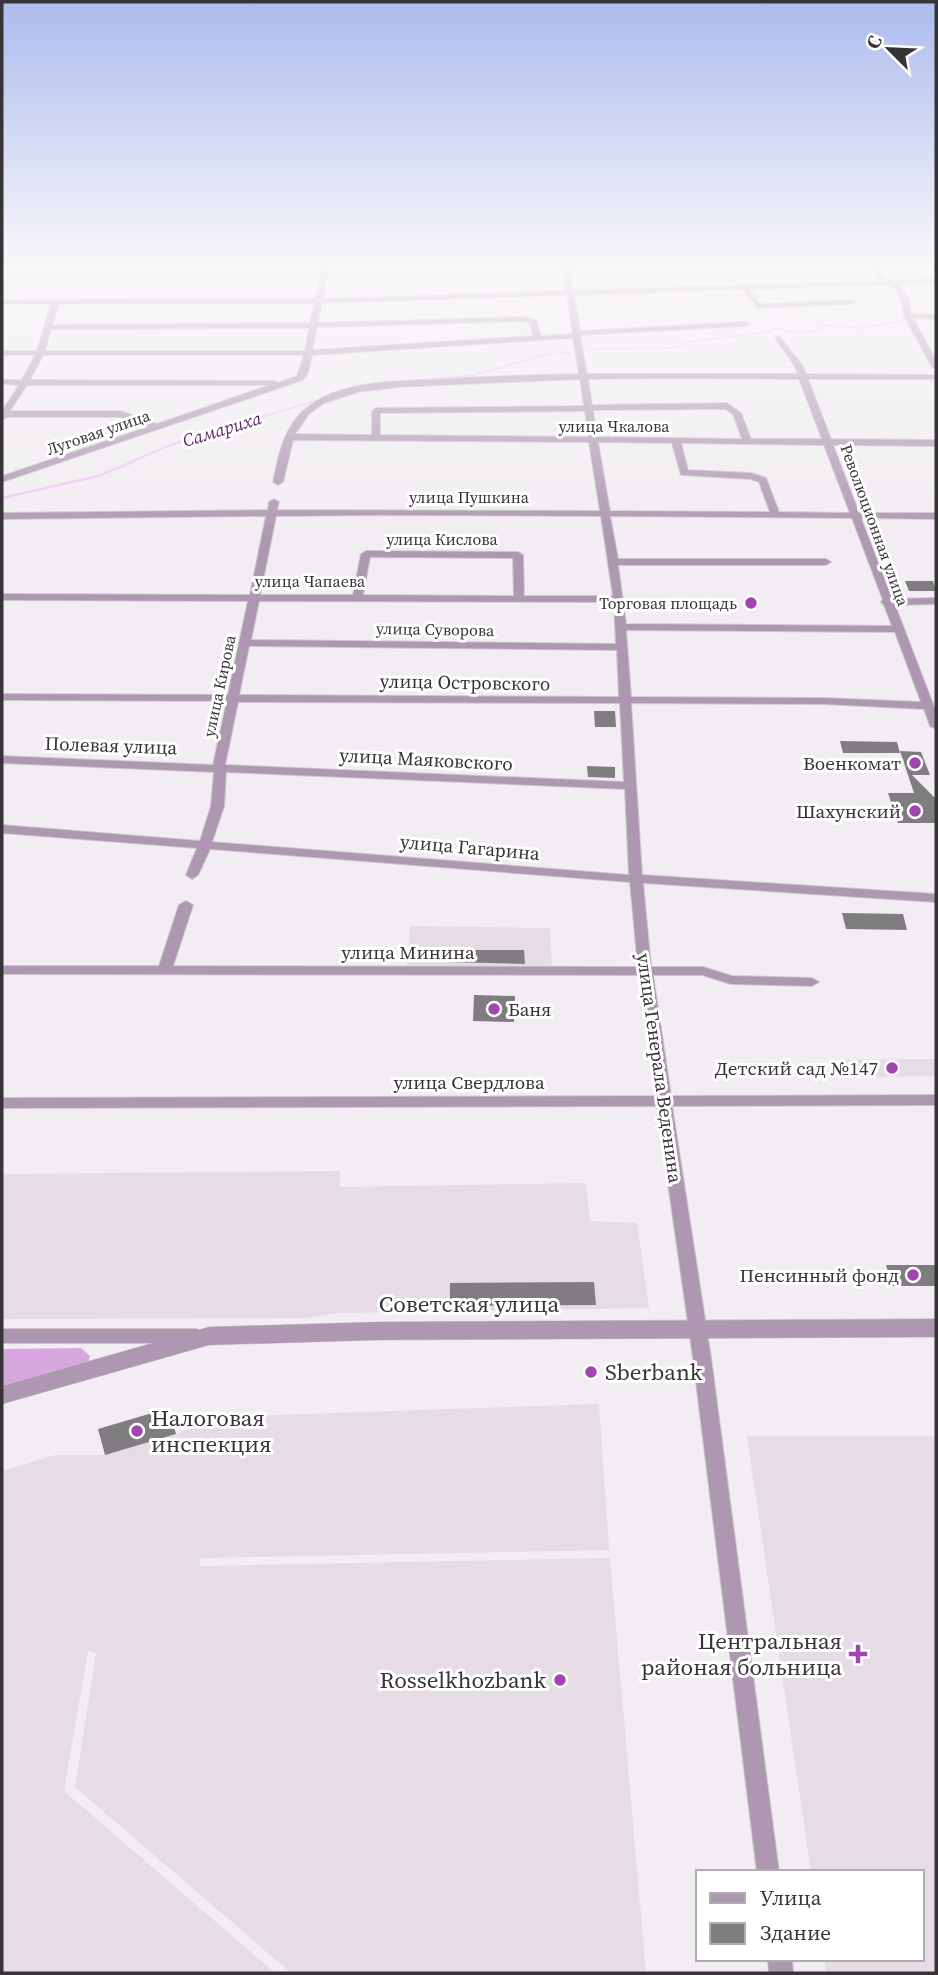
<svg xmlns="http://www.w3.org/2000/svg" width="938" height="1975" viewBox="0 0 938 1975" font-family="'Source Serif 4',serif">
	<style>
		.built { fill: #e5dce6 }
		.green { fill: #d9a7e0 }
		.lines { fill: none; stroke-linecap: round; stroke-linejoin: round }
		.stream-far1 { stroke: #f3c6f9; stroke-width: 2 }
		.stream { stroke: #f3c6f9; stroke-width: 2.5 }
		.building { fill: #807d81 }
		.minor-casing { stroke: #ccc8cc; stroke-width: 2 }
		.tertiary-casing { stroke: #ccc8cc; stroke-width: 1 }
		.minor { fill: #ae97b1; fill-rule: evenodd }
		.tertiary { fill: #ae97b1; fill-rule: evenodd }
		.poi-dot { fill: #a246af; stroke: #fff; stroke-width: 2.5 }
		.labels { text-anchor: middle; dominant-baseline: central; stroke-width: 6; stroke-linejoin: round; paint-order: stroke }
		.far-street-label { font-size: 16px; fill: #363436; stroke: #fff }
		.far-poi-label { font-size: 16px; fill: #363436; stroke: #fff; text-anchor: end }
		.far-water-label { font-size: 18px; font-style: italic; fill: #5f1e68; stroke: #fff }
		.street-label { font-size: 19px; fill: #363436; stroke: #fff }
		.poi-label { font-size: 19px; fill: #363436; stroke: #fff; text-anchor: end }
		.near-street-label { font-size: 23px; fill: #363436; stroke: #fff }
		.near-poi-label { font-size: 23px; fill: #363436; stroke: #fff; text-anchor: start }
	</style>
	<rect width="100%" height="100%" fill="#f1edf2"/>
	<path class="built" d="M410,926l140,2 2,41 -145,-2z
		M936,1059v17l-86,1 -5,-17z
		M340,1171v16l246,-4 4,38 47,2 12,85 -312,5 -31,5 -304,1v-145z
		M599,1404l10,146 -408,8 -1,8 410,-8 36,415h-355l-216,-186 21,-134 -8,-2 -24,140 211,182h-273v-502l53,-16h50l71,-21 40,-17z
		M747,1436h189v537h-110l-2,-14h98v-87h-111z"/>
	<path class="green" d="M81,1348l9,8 -3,12 -85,21v-40z"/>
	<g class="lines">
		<path class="stream-far1" d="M591,349l82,-1 20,-7 76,-9 3,-4 27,5 22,-3 2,-5 40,3 43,-8
			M408,381l66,-6 74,-21 22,-1
			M130,462l51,-21 141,-42"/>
		<path class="stream" d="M2,498l96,-22 37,-15"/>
	</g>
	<path class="building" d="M905,581h28l3,10h-27z
		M594,711h21l1,16h-21z
		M840,741l57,1 3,11h-57z
		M900,751l21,1 9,23h-18l24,24v24h-38l-10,-30h26z
		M587,766l28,1v11l-27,-1z
		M842,913l61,1 4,16 -61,-1z
		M458,950h66l1,14 -78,-2 1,-10 10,1z
		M474,995l41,1 -1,26 -41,-1z
		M886,1265h50v21h-44z
		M594,1282l2,23 -146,1v-23z
		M169,1408l7,26 -71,21 -7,-26z"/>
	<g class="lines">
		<g class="minor-casing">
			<path id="minor" d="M323,263h6l-6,36 243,-8 -4,-28h6l5,28 306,-10 -11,-18h6l12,17 50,-1v4l-37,1 10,15 2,15 25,1v4l-23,-1 23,42v9l-4,-2 -28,-51 -3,-17 -9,-14 -143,4 11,15 91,-4 4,2 -4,2 -93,4 -16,-19 -168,6 6,36 166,-9 4,2 -4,2 -166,9 7,39h211l-4,-9 -19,-27 4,-2 23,29 4,9 130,1v4h-128l23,60 105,1v6l-103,-1 26,68h77v6l-75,-1 31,81 44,-1v6l-41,1 41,107v17l-6,-3 -6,-17 -101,-5 -192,-1 11,172 294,19v8l-293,-19 8,84h52l29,9 80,2 7,4 -7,4 -81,-2 -29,-9h-49l18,121 265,-1v10l-264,1 39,252 68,514h-22l-64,-514 -36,-252 -655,2v-10l654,-2 -17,-121 -637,-1v-8h157l20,-61 7,-4 7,4 -20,61 465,1 -8,-85 -420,-33 -12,26 -6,4 -6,-4 11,-27 -195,-15v-8l198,16 11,-35 3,-34 -212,-9v-7l211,9 14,-64 -225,-1v-6l226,1 20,-94 -246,-1v-6l248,1 16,-79 -264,3v-6l266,-3 1,-8 5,-3 5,3 -2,8 323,1 -11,-69 -296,-2 -10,42 -5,3 -5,-3c5,-24 10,-51 28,-69 35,-35 98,-31 143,-34 45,-3 90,-4 135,-5l-6,-36 -261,17 -4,18 -5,7 -301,102v-6l146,-49 -28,-10h-113l-5,3v-9l17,-26 -17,-1v-4h20l13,-25h-33v-4h35l14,-47h-49v-4l313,-1zM567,295l6,39 -32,2 -5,-16 -13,-3 -205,6 4,-20zM314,303l-4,20 -258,2 7,-21zM523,321l7,2 3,13 -221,14 5,-23zM309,328l-4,23h-260l6,-22zM43,355h261l-7,21 -19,7 -4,-2 -244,-1zM677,378l122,1 23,60h-71l-10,-26 -14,-10 -135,2 -4,-26zM580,379l4,27 -208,2 -4,3v24l-77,-1 14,-20 15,-11 34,-11 40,-5zM27,385h243l-113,39 -36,-13h-111zM725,409l8,5 9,25 -145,-2 -4,-27zM585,411l4,26 -209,-2v-22zM598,442l74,1 9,32 69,4 9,3 11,30 -160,-1zM681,443l143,2 26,68 -71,-1 -13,-34 -15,-5 -63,-3zM379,515l222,1 12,80h-89l-1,-41 -5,-3 -152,-1 -5,3 -8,41h-93l16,-79zM610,516l242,2 31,82 -2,2 3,3 8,21 -266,-2 -8,-59h208l5,-3 -5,-3h-208zM370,557l143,1 1,38 -151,-1zM259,601l355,1 2,42 -365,-4zM626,630l269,2 26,70 -98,-4 -192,-1zM249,646l368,4 2,47 -380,-2zM238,702l382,1 4,79 -399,-17zM226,772l399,17 4,86 -417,-33 12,-36z
				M2,1329h194l6,2 3,5 -3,5 -6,2h-194z
				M768,1959h24l1,14h-24z"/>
		</g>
		<g class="tertiary-casing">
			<path id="tertiary" d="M936,1319v18l-559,3 -168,5 -207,59v-18l207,-59 168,-5z"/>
		</g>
		<use href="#minor" class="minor"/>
		<use href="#tertiary" class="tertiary"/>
	</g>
	<linearGradient id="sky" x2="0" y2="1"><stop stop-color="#acbbef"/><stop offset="0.49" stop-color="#f9f7f9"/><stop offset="1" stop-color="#f9f7f9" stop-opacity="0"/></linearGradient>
	<rect width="938" height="539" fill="url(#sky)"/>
	<g class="poi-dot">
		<circle cx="751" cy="603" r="7"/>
		<circle cx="915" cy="763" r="7"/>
		<circle cx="915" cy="811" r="7"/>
		<circle cx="494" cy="1009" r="7"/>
		<circle cx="892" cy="1068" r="7"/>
		<circle cx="913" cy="1275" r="7"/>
		<circle cx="591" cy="1372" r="7"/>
		<circle cx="137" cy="1431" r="7"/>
		<path d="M854.5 1643.5h7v7h7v7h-7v7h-7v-7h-7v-7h7z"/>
		<circle cx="560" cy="1680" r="7"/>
	</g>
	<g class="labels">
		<g class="far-street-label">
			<text x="614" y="426">улица Чкалова</text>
			<text transform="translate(98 432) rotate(-19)">Луговая улица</text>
			<text x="469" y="497">улица Пушкина</text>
			<text transform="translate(875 525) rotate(70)">Революционная улица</text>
			<text x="442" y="539">улица Кислова</text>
			<text x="310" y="581">улица Чапаева</text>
			<text transform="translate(435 629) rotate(1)">улица Суворова</text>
			<text transform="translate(219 686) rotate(-78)">улица Кирова</text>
		</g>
		<g class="far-poi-label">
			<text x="737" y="603">Торговая площадь</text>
		</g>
		<g class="far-water-label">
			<text transform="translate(222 429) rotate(-17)">Самариха</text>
		</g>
		<g class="street-label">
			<text transform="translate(465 682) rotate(1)">улица Островского</text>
			<text transform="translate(111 745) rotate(2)">Полевая улица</text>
			<text transform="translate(426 759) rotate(3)">улица Маяковского</text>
			<text transform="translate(470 847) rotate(5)">улица Гагарина</text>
			<text x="408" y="952">улица Минина</text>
			<text transform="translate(660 1068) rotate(82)">улица Генерала Веденина</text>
			<text x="469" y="1082">улица Свердлова</text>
		</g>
		<g class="poi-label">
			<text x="901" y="763">Военкомат</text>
			<text x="901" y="811">Шахунский</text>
			<text x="508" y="1009" text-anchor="start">Баня</text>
			<text x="878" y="1068">Детский сад №147</text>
			<text x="899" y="1275">Пенсинный фонд</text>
		</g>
		<g class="near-street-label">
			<text x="469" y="1304">Советская улица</text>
		</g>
		<g class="near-poi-label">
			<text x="605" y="1372">Sberbank</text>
			<text x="151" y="1418">Налоговая<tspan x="151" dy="26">инспекция</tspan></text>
			<text x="842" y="1641" text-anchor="end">Центральная<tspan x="842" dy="26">районая больница</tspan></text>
			<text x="546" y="1680" text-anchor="end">Rosselkhozbank</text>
		</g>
	</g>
	<rect width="938" height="1975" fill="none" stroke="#363436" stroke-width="7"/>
	<rect x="696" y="1870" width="228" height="91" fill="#ffffff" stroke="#afaeaf" stroke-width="2"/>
	<rect x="710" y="1893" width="35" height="10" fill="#ae97b1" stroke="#afaeaf" stroke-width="2"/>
	<text x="760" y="1905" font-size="21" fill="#363436">Улица</text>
	<rect x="710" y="1923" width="35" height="21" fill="#807d81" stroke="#afaeaf" stroke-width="2"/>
	<text x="760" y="1940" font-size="21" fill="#363436">Здание</text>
	<g transform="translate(889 49) rotate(294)" stroke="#ffffff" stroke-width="5" paint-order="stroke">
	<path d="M0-5L12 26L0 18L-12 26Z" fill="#363436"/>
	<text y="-10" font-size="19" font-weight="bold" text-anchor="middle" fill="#363436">С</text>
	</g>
</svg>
